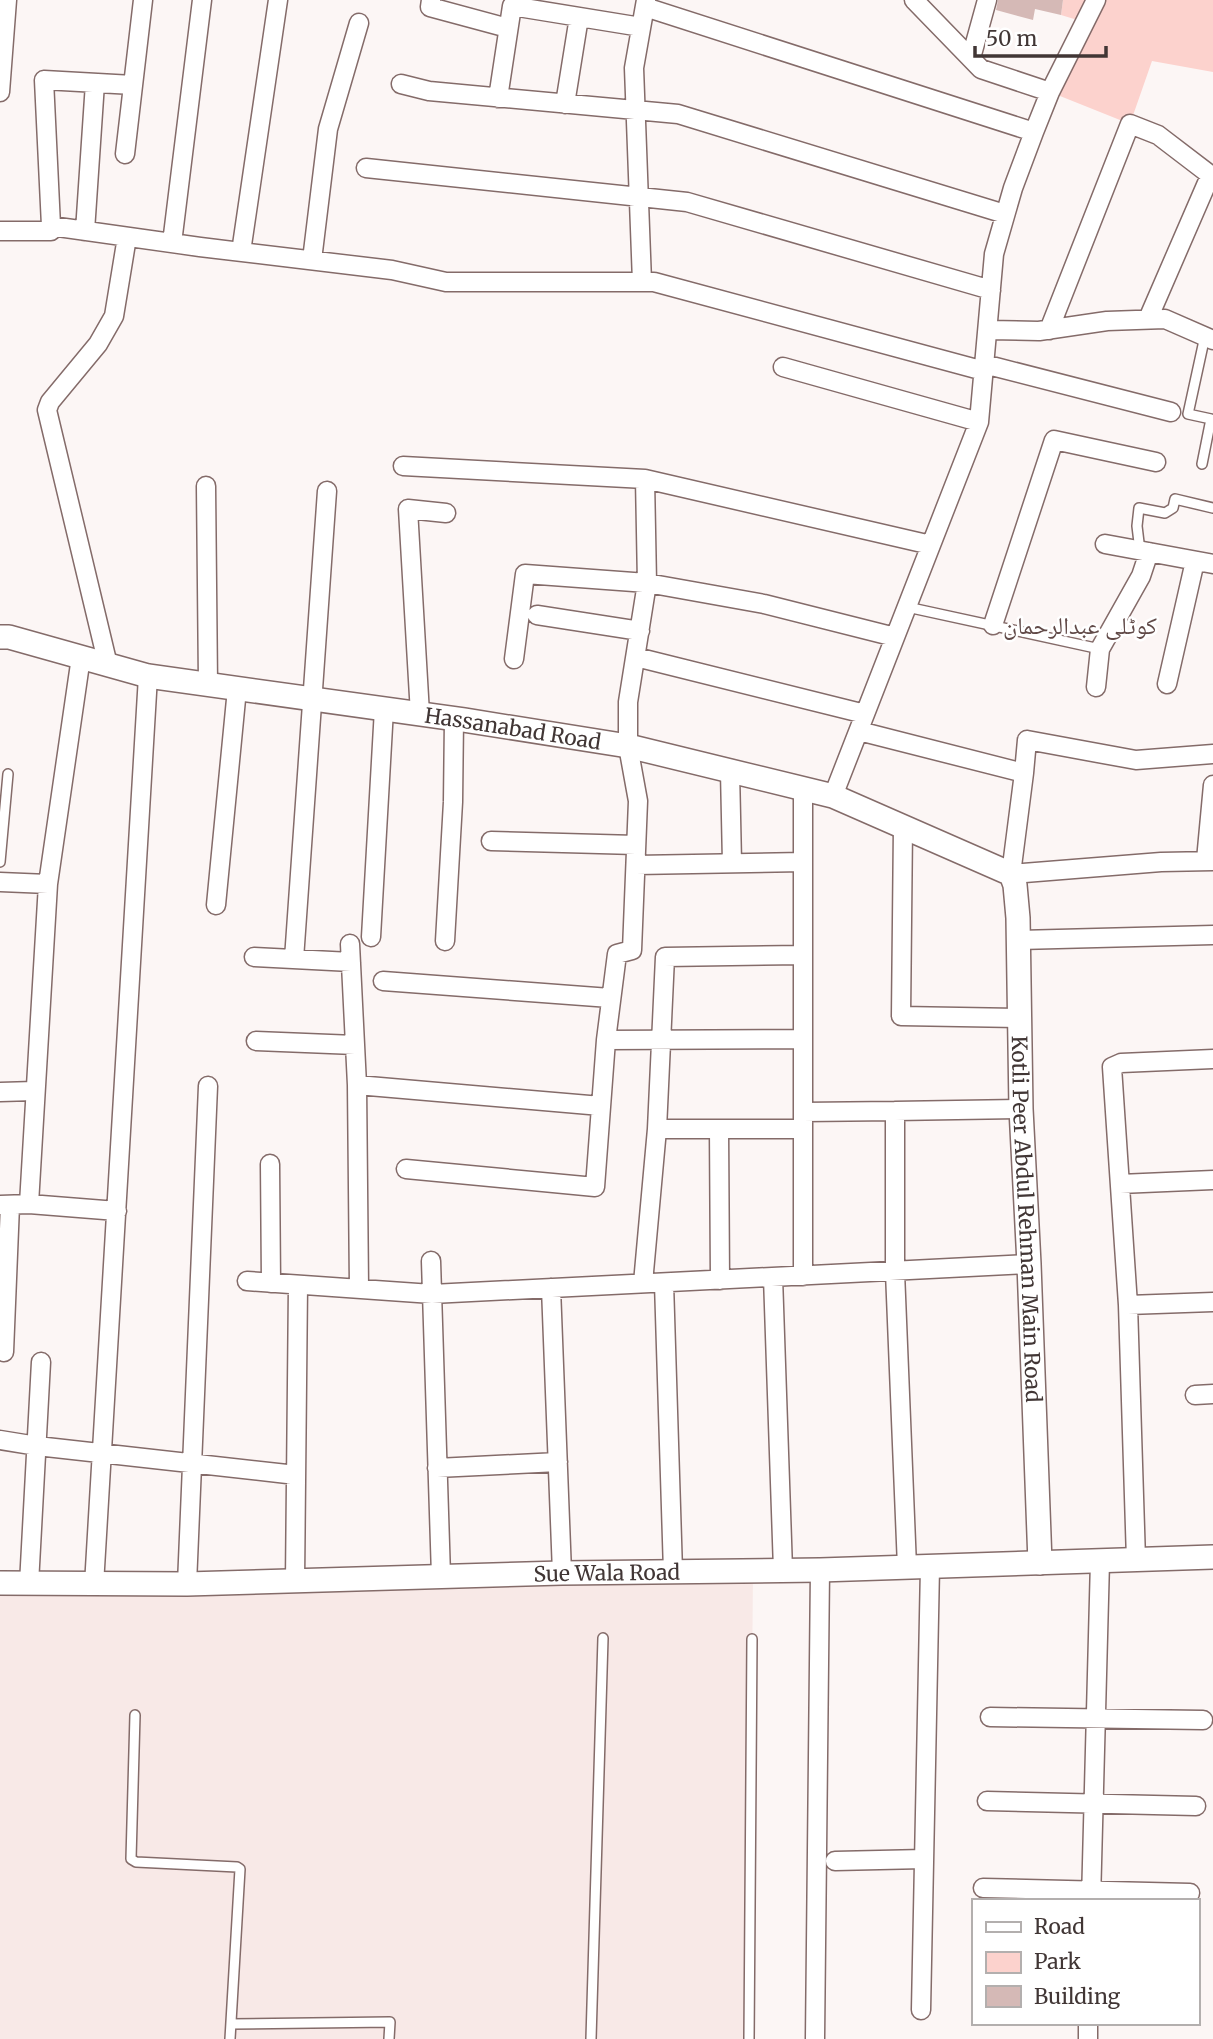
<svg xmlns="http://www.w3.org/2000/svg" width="1213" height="2039" viewBox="0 0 1213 2039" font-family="Merriweather,'Noto Naskh Arabic',serif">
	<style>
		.built { fill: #f8e9e7 }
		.green { fill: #fcd2cd }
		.building { fill: #d5b9b6 }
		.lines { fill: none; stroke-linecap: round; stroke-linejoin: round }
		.service-casing { stroke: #846b69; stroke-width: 12 }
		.minor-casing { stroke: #846b69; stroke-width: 21 }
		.tertiary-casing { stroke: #846b69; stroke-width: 26 }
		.service { stroke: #fff; stroke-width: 9 }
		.minor { stroke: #fff; stroke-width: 18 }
		.tertiary { stroke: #fff; stroke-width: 23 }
		.labels { text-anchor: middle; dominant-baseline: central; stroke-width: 5; stroke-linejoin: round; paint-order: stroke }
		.street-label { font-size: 21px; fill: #413635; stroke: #fff }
		.quarter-label { font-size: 24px; fill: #614a48; stroke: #fff }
	</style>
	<rect width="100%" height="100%" fill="#fcf6f5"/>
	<path class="built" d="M753,1571l-4,468h-749v-456z"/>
	<path class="green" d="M1063,0h150v72l-61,-11 -22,63 -80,-32 34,-70 -23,-7z"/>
	<path class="building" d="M998,0h65l-2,15 -26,-6 -2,11 -37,-10z"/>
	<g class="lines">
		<g class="service-casing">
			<path id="service" d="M1202,464l9,-45 -23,-5 17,-78
				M1140,551l-3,-25 2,-18 26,5 8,-5 2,-9 38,9
				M907,607l193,42
				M0,862l8,-88
				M135,1715l-4,144 5,3 101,5 3,2 -10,170
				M231,2024l159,-2 -1,17
				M591,2039l12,-401
				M749,2039l3,-400"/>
		</g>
		<g class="minor-casing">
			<path id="minor" d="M431,0l-1,7 78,21
				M914,0l67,69 69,23
				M645,7l389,125
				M971,58l16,-58
				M401,84l28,7 249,23 327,100
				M0,92l7,-92
				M498,98l14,-92 129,21
				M565,104l14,-87
				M125,154l18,-154
				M366,168l321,34 304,88
				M51,226l-7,-146 89,5
				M0,231h51v-5l149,21 192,23 54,12h208l330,89
				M85,231l10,-148
				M172,243l30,-243
				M241,252l37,-252
				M312,260l16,-131 31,-106
				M642,282l-8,-214 12,-68
				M1148,319l62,-143
				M988,330l51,1 68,-10 58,-2 48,21
				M1049,330l81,-206 28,11 55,42
				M984,364l187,48
				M783,367l196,55
				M403,466l242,13 286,66
				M645,479l2,104 -19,119v44l10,55 -6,149 -15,4 -11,86 197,-1
				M206,486l2,198
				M1105,544l108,20
				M537,615l103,16
				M993,625l61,-185 102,22
				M636,657l229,57
				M514,659l11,-85 122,9 117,21 131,33
				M108,665l-61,-255 3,-8 48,-58 16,-28 13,-79
				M1167,684l28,-123
				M1096,687l4,-38 41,-73 8,-24
				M420,714l-12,-205 38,4
				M859,731l165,42 -13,101 150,-12 52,-1
				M730,771l2,92
				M1024,773l3,-33 109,20 77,-6
				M803,788v488
				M833,796l146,-374 15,-168 19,-66 21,-56 16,-40 46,-92
				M903,826l-2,190 117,2
				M491,841l145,4
				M1206,860l7,-75
				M636,865l167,-3
				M0,882l48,2
				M216,905l21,-216
				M371,937l13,-228
				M1019,940l194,-5
				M445,941l8,-139 1,-83
				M350,944l7,141 2,203
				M254,957l97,5
				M294,959l33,-468
				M383,981l227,17
				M256,1041l99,4
				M357,1085l244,21
				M0,1092l34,-1
				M803,1112l92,-1
				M657,1129l8,-172 138,-2
				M719,1129l1,151
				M270,1164l1,119
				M406,1169l189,18 11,-147
				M1120,1184l93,-4
				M29,1204l88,7
				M0,1205l29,-1 19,-320 33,-227
				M431,1261l10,315
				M773,1277l10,293
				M247,1281l185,13 597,-30
				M643,1283l14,-154h146
				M664,1283l9,289
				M551,1288l11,285
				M1128,1305l85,-3
				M4,1352l6,-147
				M1195,1395l18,-1
				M0,1440l37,6 259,29
				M437,1468l121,-6
				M1136,1560l-8,-255 -16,-238 9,-4 92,-4
				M907,1567l-12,-295v-161l126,-2
				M295,1581l3,-296
				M29,1584l12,-222
				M187,1584l21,-498
				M94,1585l54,-909
				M990,1717l213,3
				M987,1801l209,5
				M835,1861l89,-2
				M983,1888l207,5
				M1091,1901l9,-340
				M921,2010l9,-443
				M815,2038l5,-468
				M1088,2039v-16"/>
		</g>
		<g class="tertiary-casing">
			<g id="tertiary">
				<path id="s1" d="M0,637h9l139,39 316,44 164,26 205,50 178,78 4,11 3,33 3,191 8,155 11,299"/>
				<path id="s2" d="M0,1583l187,1 375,-11 258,-3 393,-13"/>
			</g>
		</g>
		<use href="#service" class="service"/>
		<use href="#minor" class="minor"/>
		<use href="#tertiary" class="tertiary"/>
	</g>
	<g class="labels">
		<g class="street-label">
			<text stroke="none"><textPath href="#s1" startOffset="522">Hassanabad Road</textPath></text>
			<text stroke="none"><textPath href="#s1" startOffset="1390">Kotli Peer Abdul Rehman Main Road</textPath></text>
			<text stroke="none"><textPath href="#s2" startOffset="607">Sue Wala Road</textPath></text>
		</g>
		<g class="quarter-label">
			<text x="1080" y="625">کوٹلی عبدالرحمان</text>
		</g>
	</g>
	<rect x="972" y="1899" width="228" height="126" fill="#ffffff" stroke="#b3afae" stroke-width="2"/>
	<rect x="986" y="1922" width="35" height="10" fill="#ffffff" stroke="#b3afae" stroke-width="2"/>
	<text x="1034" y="1934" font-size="21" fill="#413635">Road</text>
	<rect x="986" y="1952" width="35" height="21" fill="#fcd2cd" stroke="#b3afae" stroke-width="2"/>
	<text x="1034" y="1969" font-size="21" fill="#413635">Park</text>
	<rect x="986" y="1986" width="35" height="21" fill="#d5b9b6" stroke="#b3afae" stroke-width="2"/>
	<text x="1034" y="2004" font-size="21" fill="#413635">Building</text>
	<path d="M975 46v10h131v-10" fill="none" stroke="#413635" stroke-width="3.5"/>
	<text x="986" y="46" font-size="21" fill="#413635" stroke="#ffffff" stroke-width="5" paint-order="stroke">50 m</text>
</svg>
